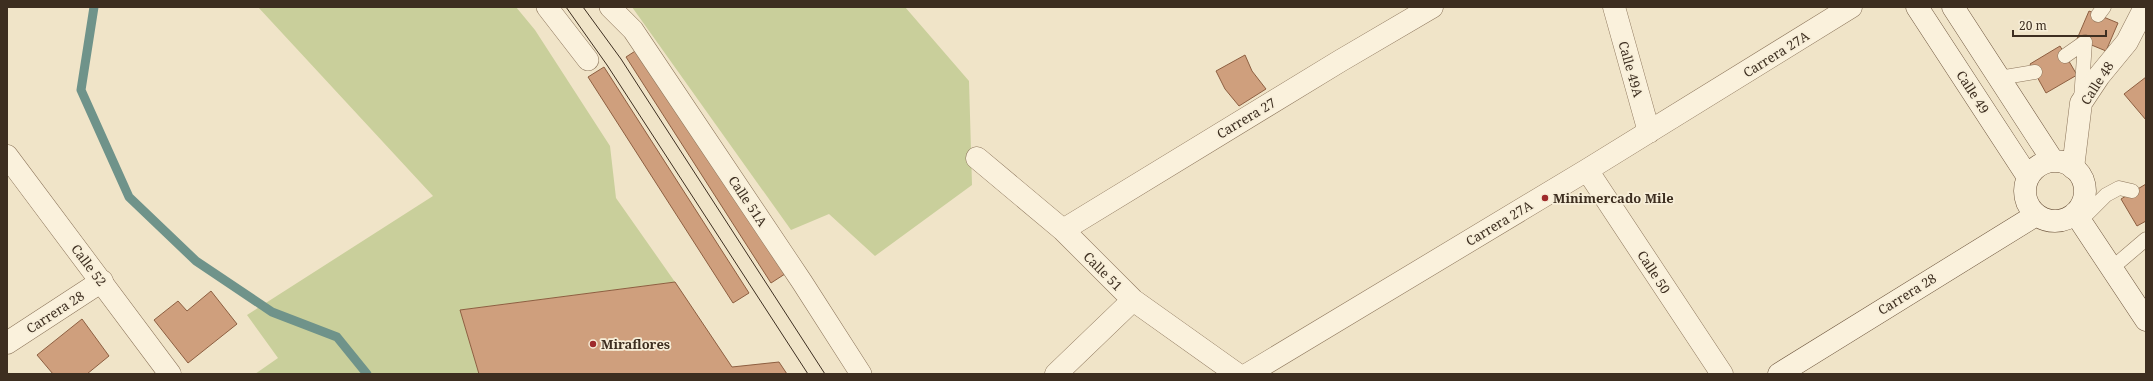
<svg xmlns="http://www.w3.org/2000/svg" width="2153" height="381" viewBox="0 0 2153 381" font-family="'Noto Serif',serif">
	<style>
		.green { fill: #c9cf9b }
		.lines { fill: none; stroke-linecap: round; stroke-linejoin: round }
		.stream { stroke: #6f938a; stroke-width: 9 }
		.building { fill: #cf9f7d; stroke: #8d5f41 }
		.service-casing { stroke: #8d765c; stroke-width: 15 }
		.pedestrian-casing { stroke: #8d765c; stroke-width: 22 }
		.minor-casing { stroke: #8d765c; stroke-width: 23 }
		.tertiary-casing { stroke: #8d765c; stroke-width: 23 }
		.secondary-casing { stroke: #6f573f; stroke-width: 23 }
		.service { stroke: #faf1dc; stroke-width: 14 }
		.pedestrian { stroke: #faf1dc; stroke-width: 21 }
		.minor { stroke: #faf1dc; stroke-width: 22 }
		.tertiary { stroke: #faf1dc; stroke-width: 22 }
		.secondary { stroke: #faf1dc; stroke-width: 22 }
		.tram { stroke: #3d2e20; stroke-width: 1 }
		.poi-dot { fill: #9e2a2b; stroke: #f7eed8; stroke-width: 1.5 }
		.labels { text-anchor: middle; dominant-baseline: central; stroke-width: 3.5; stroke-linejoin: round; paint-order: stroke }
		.street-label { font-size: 13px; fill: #3d2e20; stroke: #f7eed8 }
		.poi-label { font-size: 13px; font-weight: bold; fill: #3d2e20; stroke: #f7eed8; text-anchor: start }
	</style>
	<rect width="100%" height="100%" fill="#f0e4c8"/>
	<path class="green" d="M258,7h258l19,23 75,116 6,52 59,84 -215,28 19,64h-224l23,-16 -31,-43 186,-119z
		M632,7h273l64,74 3,104 -97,71 -46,-42 -38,16z"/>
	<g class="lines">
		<path class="stream" d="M94,7l-13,83 48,107 67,64 76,51 65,25 30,37"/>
	</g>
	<path class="building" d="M2089,11l29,12 -12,28 -29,-12z
		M643,46l145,226 -17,11 -145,-226z
		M2060,46l17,29 -31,18 -16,-29z
		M1245,55l7,16 14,18 -27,17 -14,-17 -9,-18z
		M604,67l145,226 -16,10 -145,-226z
		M2146,77v43l-22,-26z
		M2146,184v37l-9,5 -16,-27z
		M675,282l57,85 47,-5 8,12h-308l-19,-64z
		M211,291l26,33 -49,39 -34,-43 24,-19 9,10z
		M82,319l27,37 -22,18h-34l-16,-19z"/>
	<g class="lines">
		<g class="service-casing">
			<path id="service" d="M2098,15l6,-8
				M2065,56l20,-14
				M1999,78l36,-6
				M2081,100l4,-58
				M2081,220l25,-25 13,-7 13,3
				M2112,268l34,-29"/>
		</g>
		<g class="pedestrian-casing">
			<path id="pedestrian" d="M547,7l41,53
				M610,7l23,23 169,252 59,92"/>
		</g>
		<g class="minor-casing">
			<path id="minor" d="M1614,7l35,125
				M977,158l86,72 70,70 104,74
				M2073,168l8,-65 18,-27 28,-34 18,-35
				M1587,170l135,204
				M1063,230l277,-169 92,-54
				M7,343l95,-62
				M1056,374l77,-74
				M1248,374l339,-204 264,-163"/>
		</g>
		<g class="tertiary-casing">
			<path id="tertiary" d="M7,156l163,218"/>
		</g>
		<g class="secondary-casing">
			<path id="secondary" d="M1917,7l111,170
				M1953,7l100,154
				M2025 191a30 30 0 1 1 60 0a30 30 0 1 1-60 0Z
				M2075,213l71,107
				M1779,374l257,-159"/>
		</g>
		<use href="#service" class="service"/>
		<use href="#pedestrian" class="pedestrian"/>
		<use href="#minor" class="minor"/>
		<use href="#tertiary" class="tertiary"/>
		<use href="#secondary" class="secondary"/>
		<path class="tram" d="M566,7l41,58 201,309
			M583,7l38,52 204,315"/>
	</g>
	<g class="poi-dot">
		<circle cx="1545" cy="198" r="4"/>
		<circle cx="593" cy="344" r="4"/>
	</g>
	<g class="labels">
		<g class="street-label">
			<text transform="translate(1776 54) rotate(-32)">Carrera 27A</text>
			<text transform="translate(1631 69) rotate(74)">Calle 49A</text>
			<text transform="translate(2097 83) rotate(-57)">Calle 48</text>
			<text transform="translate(1973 92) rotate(57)">Calle 49</text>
			<text transform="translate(1246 118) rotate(-31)">Carrera 27</text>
			<text transform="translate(748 201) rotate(56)">Calle 51A</text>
			<text transform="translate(1499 223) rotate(-31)">Carrera 27A</text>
			<text transform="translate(89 265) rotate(53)">Calle 52</text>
			<text transform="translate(1103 271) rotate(45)">Calle 51</text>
			<text transform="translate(1654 272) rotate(57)">Calle 50</text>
			<text transform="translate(1907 294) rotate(-32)">Carrera 28</text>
			<text transform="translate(55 312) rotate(-33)">Carrera 28</text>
		</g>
		<g class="poi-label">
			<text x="1553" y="198">Minimercado Mile</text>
			<text x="601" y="344">Miraflores</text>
		</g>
	</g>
	<rect width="2153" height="381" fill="none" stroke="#3d2e20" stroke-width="16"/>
	<path d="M2013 30v6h93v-6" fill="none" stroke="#3d2e20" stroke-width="2"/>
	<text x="2019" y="30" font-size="12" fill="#3d2e20" stroke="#f7eed8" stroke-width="3" paint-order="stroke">20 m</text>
</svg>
